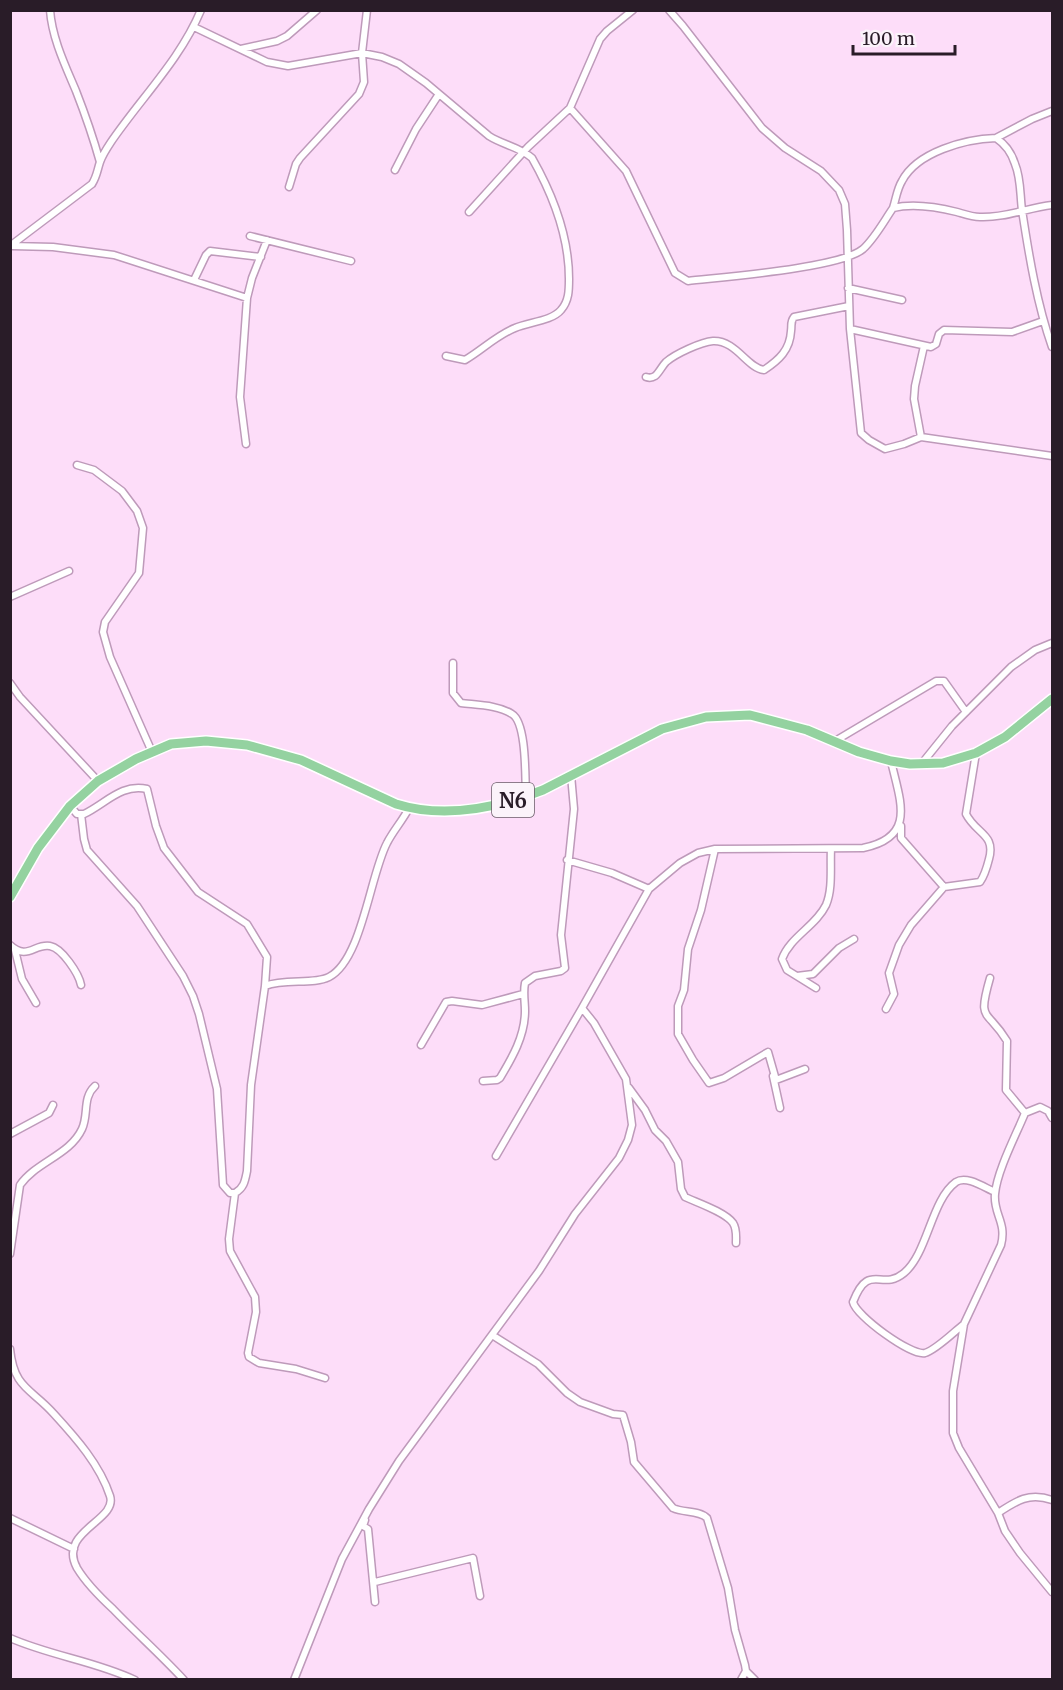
<svg xmlns="http://www.w3.org/2000/svg" width="1063" height="1690" viewBox="0 0 1063 1690" font-family="Merriweather,serif">
	<style>
		.lines { fill: none; stroke-linecap: round; stroke-linejoin: round }
		.minor-casing { stroke: #be9aba; stroke-width: 9 }
		.trunk-casing { stroke: #fff; stroke-width: 12 }
		.minor { stroke: #fff; stroke-width: 6 }
		.trunk { stroke: #94d2a0; stroke-width: 9 }
		.labels { text-anchor: middle; dominant-baseline: central; stroke-width: 4.5; stroke-linejoin: round; paint-order: stroke }
		.shield { fill: #fbf3fa; stroke: #685c67; stroke-width: 1.5 }
		.shield-label { font-size: 20px; font-weight: bold; fill: #291c28 }
	</style>
	<rect width="100%" height="100%" fill="#fdddf9"/>
	<g class="lines">
		<g class="minor-casing">
			<path id="minor" d="M50,10c2,28 15,55 26,81 9,23 17,46 24,71
				M669,10l14,16 79,102 23,20 36,23 18,19 6,14 2,26 3,99 11,104 8,7 16,9 19,-5 17,-7 131,19
				M194,27l73,35 21,4 74,-13 20,4 17,7 27,19 63,53c14,9 31,11 43,22 21,37 37,78 37,121 0,11 0,22 -8,31 -9,11 -32,12 -46,18 -18,7 -33,22 -50,32l-19,-4
				M241,49l36,-8 10,-5 30,-26
				M570,108l56,63 49,102 13,8c34,-4 153,-13 175,-32 12,-11 21,-28 30,-41 20,-5 44,-1 64,4 7,2 15,5 23,5 25,1 47,-9 72,-12
				M996,138l36,-19 20,-8
				M395,170l21,-41 23,-35
				M289,187l7,-23 4,-6 59,-64 5,-12 -2,-29 5,-43
				M893,208c3,-9 4,-19 9,-27 15,-29 63,-42 94,-43 9,6 16,16 19,26 6,14 5,31 7,46 7,46 15,94 30,137
				M469,212l59,-65 42,-39 30,-69 7,-8 26,-21
				M250,236l101,25
				M10,246l82,-62c5,-8 5,-13 8,-22 2,-6 7,-14 11,-20 30,-44 69,-82 90,-132
				M12,246l41,1 61,8 133,43
				M194,280l12,-25 4,-4 51,6
				M848,288l54,12
				M850,329l81,18 5,-3 3,-10 5,-4 68,2 31,-11
				M646,377c3,1 6,1 9,-1 4,-3 7,-10 11,-14 9,-8 35,-20 47,-21 23,-1 34,27 51,29 15,-10 26,-20 27,-39 1,-6 -1,-9 3,-14l55,-11
				M921,437l-7,-38 1,-13 9,-40
				M246,444l-6,-47 7,-99 5,-20 15,-38
				M77,465l17,5 28,21 15,20 6,17 -4,45 -34,49 -2,10 7,25 42,95
				M10,597l59,-26
				M453,663v30l8,10c16,2 37,2 51,11 15,9 13,65 14,82
				M10,683l10,14 78,84
				M835,741l101,-60h8l22,31
				M923,762l29,-36 59,-59 24,-17 17,-7
				M70,806l7,8h7c21,-10 38,-31 63,-25l9,37 8,22 34,44 49,32 20,33 -2,29 -14,99 -4,86c-2,10 -3,17 -12,22l-6,46 1,12 25,46 1,15 -8,41 1,4 10,6 37,6 29,9
				M81,814l3,25 3,11 50,56 46,70 10,20 6,18 18,75 6,96 7,8h5
				M715,849l-14,61 -13,39 -4,41 -6,16v28l15,26 16,23 15,-5 44,-26 8,28 29,-11
				M567,860l45,13 37,16
				M944,887l36,-5c5,-7 7,-15 9,-23 7,-25 -13,-25 -23,-45l10,-61
				M10,945c17,16 25,-2 40,1 12,2 29,28 31,39
				M15,950l7,29 14,24
				M797,976l16,-2 26,-26 15,-9
				M990,978c-13,45 -3,30 17,63l-1,49 19,23
				M265,986c20,-8 48,-1 64,-9 33,-17 41,-102 58,-134 6,-12 16,-23 22,-35
				M816,988l-29,-18 -5,-11c8,-22 34,-33 44,-54 7,-16 4,-39 5,-56
				M886,1009l8,-15 -5,-21 10,-28 12,-20 33,-38 -43,-49v-12
				M421,1045l25,-43 6,-1 30,4 41,-11
				M773,1076l7,32
				M483,1081l14,-1 3,-2c12,-20 25,-42 25,-67 0,-10 -2,-18 0,-28l10,-7 26,-5 4,-3 -4,-33 13,-126 -3,-34
				M629,1088l16,22 10,20 11,11 12,21 3,27 4,8c13,6 40,15 48,26 4,6 3,13 3,20
				M1052,1118l-4,-7 -8,-4 -15,6c-9,22 -28,58 -30,81 -2,20 12,28 6,51l-37,79 -11,67v42l6,15 39,65 7,18 15,22 32,39
				M10,1134l39,-21 4,-8
				M496,1156l86,-148
				M10,1254l10,-69c16,-23 50,-30 62,-56 7,-15 0,-31 13,-43
				M964,1324c-9,7 -28,26 -39,29 -14,3 -69,-37 -72,-51 16,-41 28,-10 51,-29 24,-20 27,-73 52,-91 11,-7 29,6 39,10
				M492,1335l46,29 29,29 13,9 33,12 10,1 8,27 3,20 39,46c10,5 26,2 34,10l21,70 7,42 10,35 1,6 -5,9
				M10,1349c4,40 21,39 44,65 22,24 46,51 56,82 8,25 -53,35 -33,72 9,15 23,29 36,41 23,24 48,46 71,71
				M998,1513c18,-12 31,-21 54,-13
				M10,1518l64,31
				M365,1520l-2,6 5,3 7,73
				M375,1582l98,-24 7,38
				M10,1638c41,18 85,23 125,42
				M746,1671l9,9
				M294,1680l48,-121 27,-50 30,-48 140,-190 36,-57 44,-56 9,-18 4,-15 -6,-46 -32,-56 -12,-15 67,-119 31,-26 18,-10 17,-4 148,-1c54,-11 37,-47 28,-87"/>
		</g>
		<g class="trunk-casing">
			<path id="trunk" d="M10,897l28,-49 32,-42 28,-25 38,-22 35,-15 35,-3 41,4 54,15 95,44c48,15 101,4 147,-14l119,-61 44,-12 44,-2 57,15 52,22 32,9 19,3 33,-1 33,-10 29,-16 47,-38"/>
		</g>
		<use href="#minor" class="minor"/>
		<use href="#trunk" class="trunk"/>
	</g>
	<g class="labels">
		<rect class="shield" x="492" y="783" width="42" height="34" rx="4.5"/>
		<g class="shield-label">
			<text x="513" y="800">N6</text>
		</g>
	</g>
	<rect width="1063" height="1690" fill="none" stroke="#291c28" stroke-width="24"/>
	<path d="M853 45v9h102v-9" fill="none" stroke="#291c28" stroke-width="3"/>
	<text x="862" y="45" font-size="18" fill="#291c28" stroke="#fbf3fa" stroke-width="4.5" paint-order="stroke">100 m</text>
</svg>
